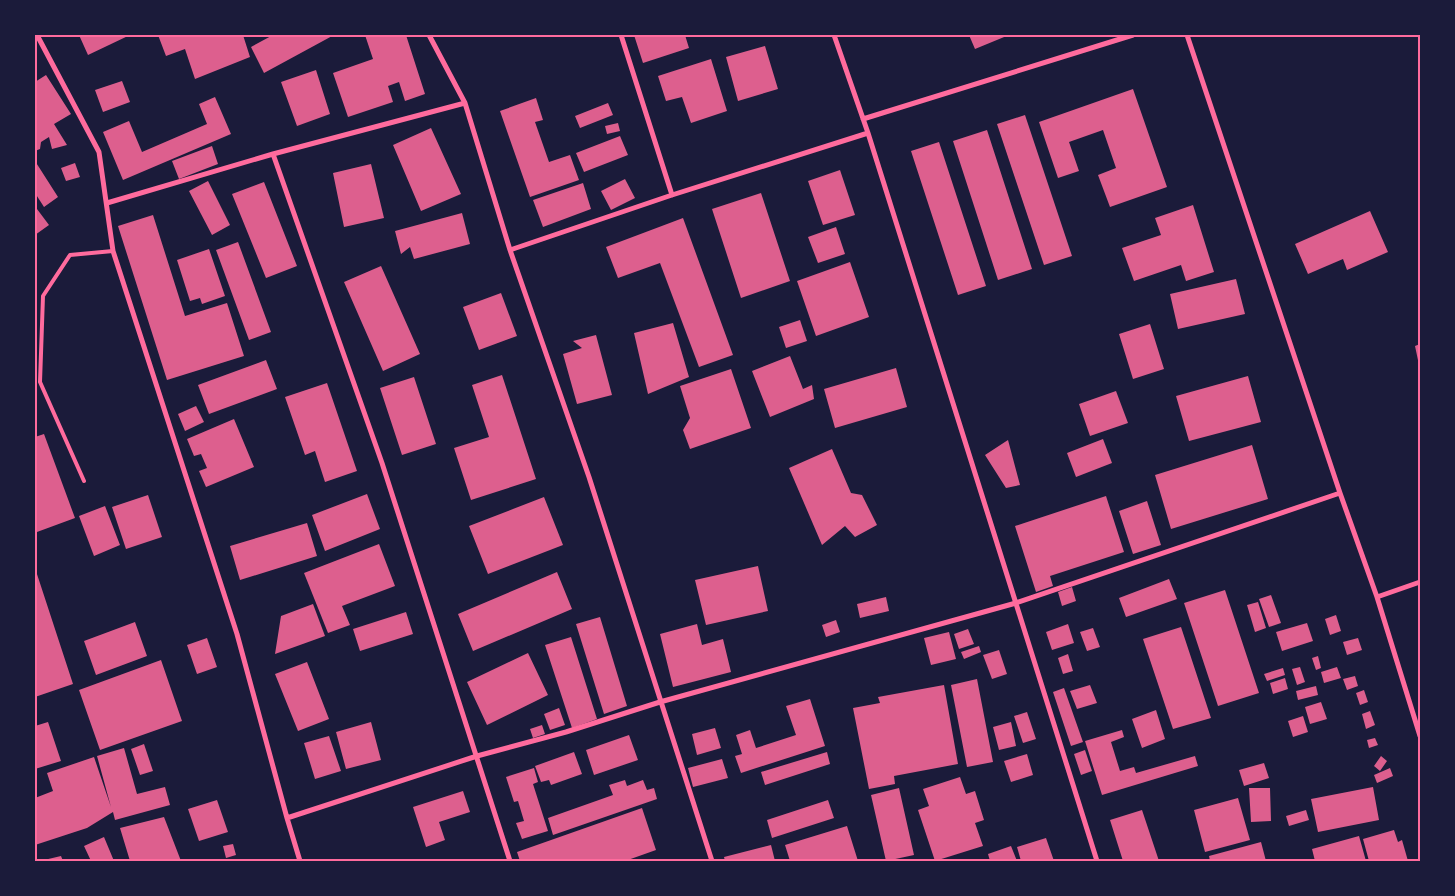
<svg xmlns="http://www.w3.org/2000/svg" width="1455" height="896" viewBox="0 0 1455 896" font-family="Montserrat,sans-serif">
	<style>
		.building { fill: #dd5f8e }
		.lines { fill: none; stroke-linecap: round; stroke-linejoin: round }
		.service { stroke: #ff6b9d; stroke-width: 4 }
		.minor { stroke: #ff6b9d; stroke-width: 5 }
		.neatline { fill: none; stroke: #ff6b9d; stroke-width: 2 }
	</style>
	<rect width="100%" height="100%" fill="#1b1b3a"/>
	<path class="building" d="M79,35h51l-42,20z
		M158,35h85l7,22 -55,22 -10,-30 -19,7z
		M273,35h61l-70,38 -13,-26z
		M365,35h41l19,59 -20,7 -6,-19 -11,4 5,16 -45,15 -15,-44 40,-14z
		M634,35h51l4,13 -46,15z
		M969,35h40l-34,14z
		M765,46l13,43 -40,12 -12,-44z
		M711,59l16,52 -36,12 -9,-26 -16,4 -8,-25z
		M316,70l14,44 -33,12 -16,-44z
		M46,75l25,39 -17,10 13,21 -15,4 -3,-12 -8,5 -1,7 -5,2v-69z
		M122,81l8,21 -27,10 -8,-22z
		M1133,89l34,98 -57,20 -12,-32 18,-7 -13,-38 -34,12 10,29 -21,7 -19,-56z
		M215,97l16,37 -108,46 -20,-48 26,-11 13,31 65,-28 -8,-20z
		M536,98l7,22 -8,2 14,40 21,-7 9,25 -49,17 -30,-86z
		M608,103l5,12 -33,13 -5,-12z
		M1025,115l47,141 -28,9 -47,-141z
		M618,123l2,8 -13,3 -2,-8z
		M431,128l30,66 -40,17 -28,-66z
		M987,130l45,139 -34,11 -45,-139z
		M620,136l8,19 -44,17 -8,-19z
		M939,142l47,144 -28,9 -47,-144z
		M212,146l6,18 -39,15 -7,-18z
		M35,161l23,36 -14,10 -9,-14z
		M75,163l5,14 -14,4 -5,-13z
		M371,164l13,54 -40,9 -11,-54z
		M840,170l15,45 -32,10 -15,-44z
		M625,179l10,19 -24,12 -10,-19z
		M208,181l22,44 -18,10 -23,-44z
		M264,182l33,84 -31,12 -34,-84z
		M583,183l8,26 -48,18 -10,-27z
		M761,193l29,88 -49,17 -29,-89z
		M1193,205l21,67 -28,9 -5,-16 -47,16 -12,-33 39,-13 -6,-17z
		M37,209l12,16 -14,10v-24z
		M1370,211l18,41 -41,18 -4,-11 -35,15 -13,-30z
		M462,213l8,31 -56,15 -4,-12 -9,7 -6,-23z
		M153,215l32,101 42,-13 17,53 -77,24 -49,-154z
		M683,218l50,137 -34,12 -39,-104 -42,15 -12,-31z
		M836,227l9,27 -27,9 -10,-26z
		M238,242l33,90 -22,8 -33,-90z
		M209,249l16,47 -23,8 -2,-6 -10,3 -13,-41z
		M850,262l19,55 -53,19 -19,-55z
		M381,266l39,88 -37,17 -39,-89z
		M1236,279l9,35 -67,15 -8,-35z
		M501,293l16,43 -38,14 -16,-43z
		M800,320l7,21 -21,7 -7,-21z
		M673,323l16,54 -41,17 -14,-61z
		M1150,324l14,45 -31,10 -14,-45z
		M596,335l16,60 -35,9 -14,-50 19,-6 -9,-7z
		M1420,344v21h-1l-4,-19z
		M790,356l13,33 9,-4 2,14 -44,18 -18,-46z
		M266,360l11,29 -68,25 -11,-29z
		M896,368l11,39 -72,21 -11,-39z
		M731,369l20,59 -61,21 -7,-19 7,-12 -10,-32z
		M502,375l34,104 -65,21 -17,-52 35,-11 -17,-52z
		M1248,376l13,46 -72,19 -13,-45z
		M414,377l22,67 -34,11 -22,-67z
		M327,383l30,88 -32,11 -10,-31 -10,4 -20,-58z
		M1116,391l12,32 -38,13 -11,-32z
		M196,406l8,16 -19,9 -7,-17z
		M234,419l20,48 -48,20 -7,-16 8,-3 -6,-14 -7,2 -7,-17z
		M44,434l31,84 -38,14 -2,-7v-88z
		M1103,439l9,24 -36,14 -9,-24z
		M1008,440l12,45 -14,3 -21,-33z
		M1252,445l16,54 -97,30 -16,-54z
		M832,449l19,44 11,2 15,30 -22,12 -10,-11 -23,19 -33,-77z
		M367,494l13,35 -55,22 -13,-36z
		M148,495l14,42 -36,12 -14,-42z
		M1106,496l18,56 -74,24 3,10 -17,6 -21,-66z
		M544,497l19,48 -75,29 -19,-48z
		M1147,501l14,44 -28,9 -14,-43z
		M105,506l15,39 -26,11 -15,-40z
		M307,523l10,33 -77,24 -10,-34z
		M379,544l16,42 -53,20 8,19 -22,8 -24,-60z
		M758,566l10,45 -62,14 -11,-45z
		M35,568l38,116 -38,13z
		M557,572l15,37 -99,42 -15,-37z
		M1169,579l8,20 -51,18 -7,-19z
		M1072,587l4,14 -14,5 -4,-14z
		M1225,590l34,103 -41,13 -34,-103z
		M1271,595l10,28 -12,4 -10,-28z
		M886,597l3,14 -29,7 -3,-14z
		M1258,602l8,26 -11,4 -8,-27z
		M313,604l12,32 -50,18 6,-38z
		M406,612l7,22 -53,17 -7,-22z
		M1336,615l5,16 -11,4 -5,-16z
		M600,617l27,89 -23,8 -28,-90z
		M836,620l4,12 -14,5 -4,-12z
		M135,622l12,34 -51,19 -12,-34z
		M1307,623l6,18 -31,10 -6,-19z
		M697,624l5,21 21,-6 8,33 -58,15 -13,-53z
		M1068,624l6,19 -22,7 -6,-18z
		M1181,627l30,91 -38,11 -30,-90z
		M1093,628l7,19 -13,4 -7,-19z
		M968,629l6,15 -15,5 -5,-15z
		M949,632l7,27 -25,6 -7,-27z
		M571,637l26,82 -25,9 -27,-83z
		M207,638l10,29 -20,7 -10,-29z
		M1358,638l4,12 -15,5 -4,-13z
		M979,646l2,6 -17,7 -3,-7z
		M999,650l8,24 -15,5 -9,-24z
		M528,653l20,42 -61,30 -20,-43z
		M1068,654l5,17 -10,3 -5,-16z
		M1318,656l3,12 -5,2 -4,-12z
		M161,660l21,61 -82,29 -21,-60z
		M307,662l22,57 -31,12 -23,-57z
		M1300,667l5,15 -8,3 -5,-16z
		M1337,667l4,11 -17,5 -3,-11z
		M1283,668l2,7 -18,6 -3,-7z
		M1355,676l3,10 -11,4 -4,-11z
		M1285,678l3,11 -15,5 -3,-11z
		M977,679l16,83 -26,5 -16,-82z
		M944,685l14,79 -64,12 1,8 -26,5 -16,-81 27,-5 -2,-6z
		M1090,685l7,18 -20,6 -7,-18z
		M1316,686l2,9 -20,5 -2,-9z
		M1064,688l19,54 -12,4 -18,-54z
		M1364,690l4,12 -8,3 -4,-12z
		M810,699l15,47 -84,27 -6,-17 7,-2 -6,-19 14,-5 6,18 40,-13 -10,-29z
		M1321,702l6,17 -17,5 -5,-17z
		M559,708l6,17 -15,5 -6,-16z
		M1156,710l9,29 -23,9 -10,-29z
		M1370,711l5,14 -9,4 -4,-15z
		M1027,712l9,27 -13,4 -9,-27z
		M1303,716l5,16 -15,5 -5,-16z
		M48,722l13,39 -26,8v-43z
		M371,722l10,38 -35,9 -10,-37z
		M1011,722l5,24 -17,4 -6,-23z
		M542,725l3,9 -12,4 -3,-9z
		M715,728l6,20 -24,7 -5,-21z
		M1122,730l2,7 -13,5 9,29 14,-4 2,6 59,-17 3,10 -96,29 -17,-54z
		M629,735l9,25 -44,15 -8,-25z
		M329,736l12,35 -26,8 -11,-36z
		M1375,738l3,7 -9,3 -2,-8z
		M144,744l9,27 -13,4 -9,-26z
		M124,748l13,46 28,-7 5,18 -55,15 -2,-8 -26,16 -52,17v-47l18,-7 -6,-18 47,-16 17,50 -14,-51z
		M1085,750l7,21 -11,4 -7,-21z
		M574,752l8,22 -31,11 -2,-5 -8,2 -6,-16z
		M827,752l3,12 -65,21 -4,-13z
		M1027,754l6,21 -22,7 -7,-21z
		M1381,756l6,5 -7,10 -6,-5z
		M722,759l6,19 -35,9 -5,-19z
		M1264,763l5,15 -25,8 -5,-16z
		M534,768l4,14 -5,2 15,47 -26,8 -6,-16 8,-2 -6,-20 -4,1 -8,-25z
		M1390,768l3,8 -16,7 -3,-8z
		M960,777l6,17 9,-3 9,29 -9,3 8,23 -48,15 -17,-51 11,-4 -6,-17z
		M625,780l2,6 16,-6 4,10 7,-2 3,11 -104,36 -5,-17 65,-23 -4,-10z
		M1373,787l6,33 -61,12 -7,-33z
		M899,788l15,67 -28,6 -15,-66z
		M1249,788h21l1,33 -20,1z
		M463,791l7,21 -31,10 6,18 -19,7 -13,-40z
		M1238,798l12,42 -45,12 -11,-42z
		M217,800l11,32 -29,9 -11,-32z
		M828,800l6,18 -62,20 -5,-18z
		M642,808l14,42 -31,11h-105l-3,-9z
		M1142,810l17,51h-36l-13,-41z
		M1306,810l3,10 -20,6 -3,-10z
		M164,817l17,44h-51l-10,-33z
		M847,826l11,35h-68l-5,-16z
		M1394,830l4,12 4,-2 6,21h-39l-6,-22z
		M1359,836l7,25h-51l-3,-12z
		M104,837l10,24h-23l-7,-15z
		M1046,838l8,23h-33l-4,-14z
		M1261,842l5,19h-56l-1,-5z
		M233,844l3,11 -10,3 -3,-12z
		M771,845l4,16h-50l-1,-4z
		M1011,846l6,15h-27l-2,-7z
		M61,856l2,5h-19v-1z"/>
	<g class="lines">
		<path class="service" d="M84,481l-44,-99 3,-86 27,-41 43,-4"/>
		<path class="minor" d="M37,35l62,117 14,99 124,383 50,184 13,43
			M429,35l36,68 45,147 79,227 123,384
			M621,35l51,160
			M834,35l34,98 229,728
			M1187,35l153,458 37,104 43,139
			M863,119l270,-84
			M273,154l109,309 128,398
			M107,203l166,-49 192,-51
			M510,250l162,-55 196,-62
			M1377,597l43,-15
			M287,818l190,-62 89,-24 94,-30 356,-99 324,-110"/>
	</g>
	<rect width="1455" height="896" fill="none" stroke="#1b1b3a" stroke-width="72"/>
	<rect x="36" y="36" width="1383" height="824" class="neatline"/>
</svg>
